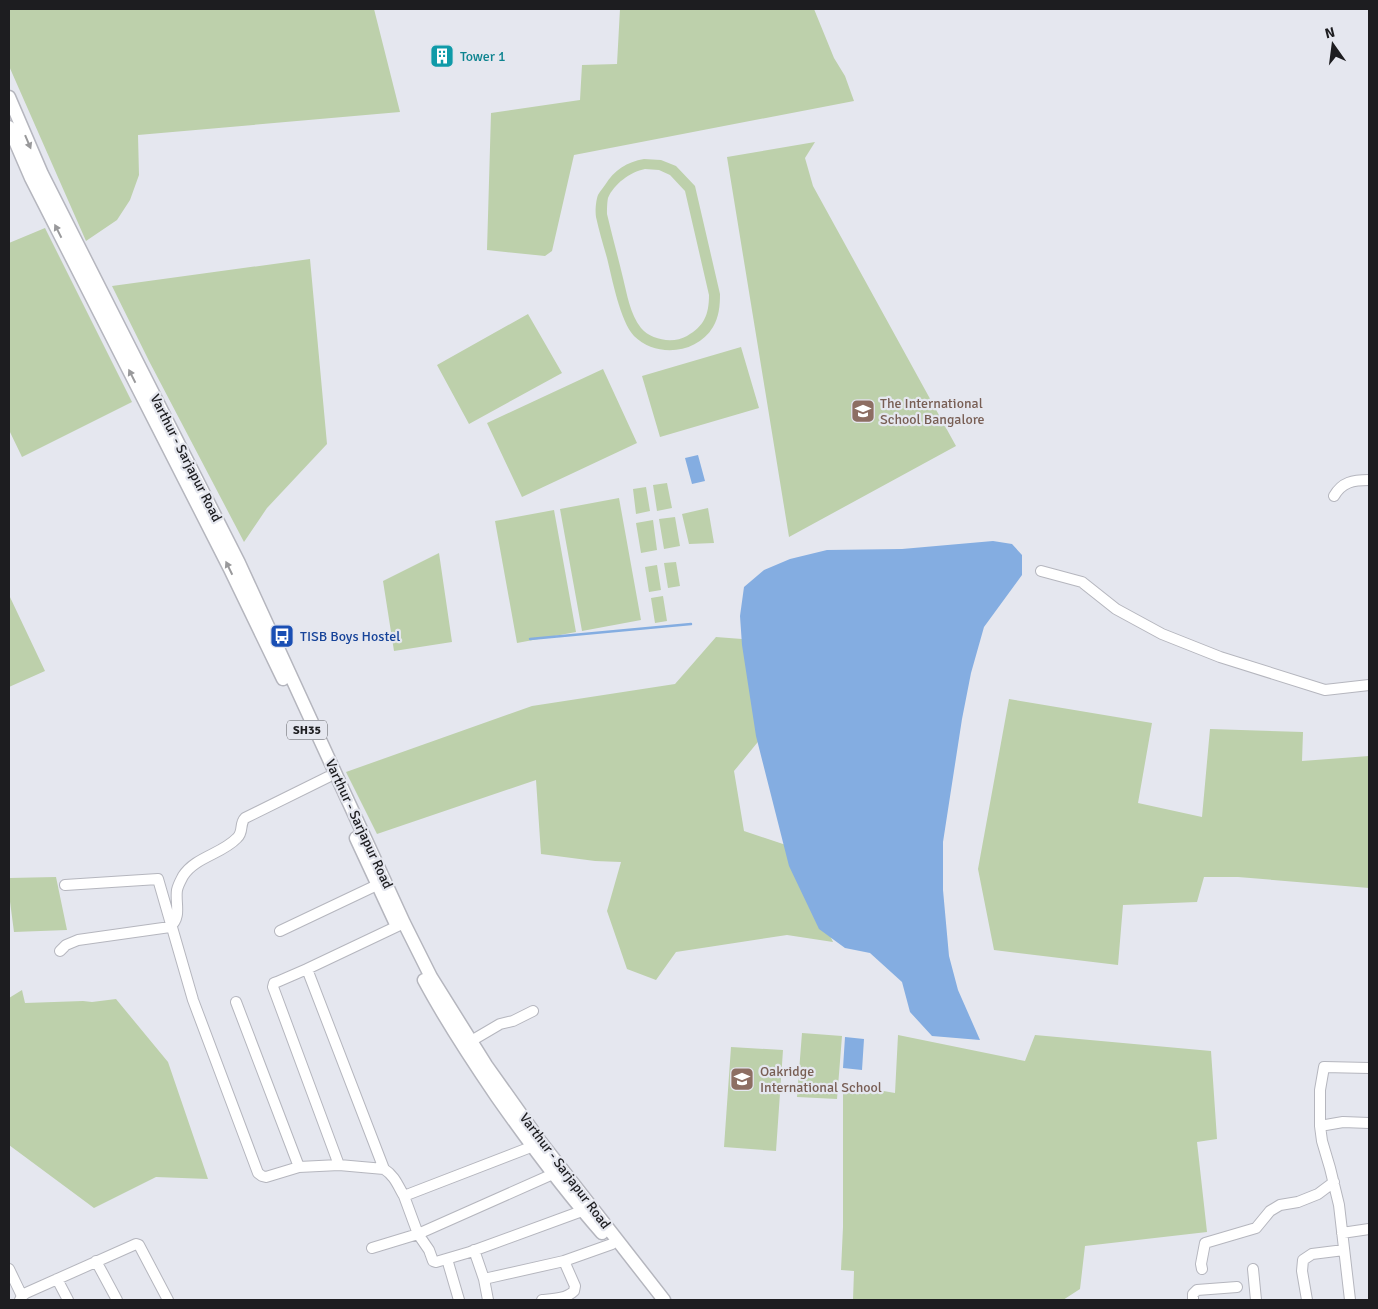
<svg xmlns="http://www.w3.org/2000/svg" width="1378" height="1309" viewBox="0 0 1378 1309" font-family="Signika,sans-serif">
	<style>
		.green { fill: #bdd0ab; fill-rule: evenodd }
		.water { fill: #84ade1 }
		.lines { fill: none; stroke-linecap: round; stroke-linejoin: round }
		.stream { stroke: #84ade1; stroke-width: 2.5 }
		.minor-casing { stroke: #b5b6be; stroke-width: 12 }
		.major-casing { stroke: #b5b6be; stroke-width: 15 }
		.minor { stroke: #fff; stroke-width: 10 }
		.major { stroke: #fff; stroke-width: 12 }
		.oneway { fill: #99999b }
		.labels { text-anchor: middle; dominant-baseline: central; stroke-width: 4.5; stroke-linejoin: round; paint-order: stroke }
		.shield { fill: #e5e7ef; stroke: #595a5e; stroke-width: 1 }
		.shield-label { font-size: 12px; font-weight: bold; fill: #1d1d20 }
		.culture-label { font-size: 14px; fill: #0d838f; stroke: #e5e7ef; text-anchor: start }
		.education-label { font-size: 14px; fill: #785e54; stroke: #e5e7ef; text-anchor: start }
		.street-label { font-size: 14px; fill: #1d1d20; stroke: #e5e7ef }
		.transit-label { font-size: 14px; fill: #164399; stroke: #e5e7ef; text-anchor: start }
	</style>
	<rect width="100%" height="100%" fill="#e5e7ef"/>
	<path class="green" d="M9,9h365l26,103 -262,23 1,40 -9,25 -13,20 -31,21 -77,-175z
		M620,9h194l20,49 11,18 9,25 -280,54 -22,96 -7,5 -58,-6 4,-137 89,-13 2,-35 35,-1z
		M815,142l-10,16 8,28 143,260 -167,91 -62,-380z
		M644,159l17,1 15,6 19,20 25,108c0,12 -1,23 -7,33 -16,27 -57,31 -79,9 -14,-15 -22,-58 -27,-78 -4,-14 -8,-27 -11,-41 -1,-6 0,-17 2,-22 2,-4 5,-7 7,-10 9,-15 22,-23 39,-26zM645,169l14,1 11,5 15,16 24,104c0,20 -5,31 -22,41 -14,8 -36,4 -46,-8 -11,-14 -14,-34 -18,-50 -5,-21 -11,-43 -16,-64 0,-4 0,-11 1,-16 6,-14 22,-26 37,-29z
		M45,228l87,174 -110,55 -13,-27v-187z
		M310,259l17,185 -60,64 -23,34 -95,-181 -37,-75z
		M528,314l34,59 -93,51 -32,-59z
		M741,347l18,61 -99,29 -18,-61z
		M603,369l34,74 -115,54 -35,-74z
		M667,483l5,25 -15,3 -4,-26z
		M646,487l4,24 -14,3 -3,-25z
		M619,498l22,122 -59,11 -22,-122z
		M708,508l6,35 -25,1 -7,-30z
		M554,510l22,122 -59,11 -22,-122z
		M675,517l5,29 -16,3 -5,-30z
		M653,520l4,30 -16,3 -5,-30z
		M439,553l13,89 -58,9 -11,-70z
		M676,562l4,24 -12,2 -4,-25z
		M657,565l4,25 -12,2 -4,-25z
		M9,595l36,76 -36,16z
		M663,596l4,25 -12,2 -4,-25z
		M716,637l39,3 26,74 -47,57 10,60 45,15 44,96 -46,-7 -111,17 -20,28 -29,-11 -20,-58 14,-49 -26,-1 -54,-7 -5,-74 -159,54 -31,-62 186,-66 143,-22z
		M1009,699l143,24 -14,80 64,14 8,-88 93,3 -1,29 67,-5v132l-131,-11h-34l-7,25 -74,3 -5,60 -124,-15 -16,-81z
		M56,877l11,53 -53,2 -5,-38v-16z
		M22,990l3,13 58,-2 9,1 24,-3 52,63 40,117 -52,-2 -62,31 -85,-63v-147z
		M802,1033l40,3 -5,63 -40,-2z
		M898,1035l127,26 10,-26 176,16 6,88 -20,3 10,90 -122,14 -5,43 -17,11h-210l1,-29 -13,-1 2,-43v-143l52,9z
		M731,1047l52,3 -7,101 -52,-4z"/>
	<path class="water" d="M698,455l7,26 -13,3 -7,-26z
		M993,541l19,3 10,11v20l-38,52 -13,46 -9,46 -19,123v48l6,66 9,34 22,50 -48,-4 -22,-24 -8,-30 -32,-29 -25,-5 -26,-19 -30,-63 -33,-130 -14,-91 -2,-29 4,-29 20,-17 26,-11 37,-9 75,-1z
		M845,1037l19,2 -2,31 -19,-2z"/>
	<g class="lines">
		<path class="stream" d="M530,639l161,-15"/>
		<g class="minor-casing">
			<path id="minor" d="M1334,496c8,-14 19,-16 35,-16
				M1041,571l41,11 34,27 46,25 58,23 105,33 44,-5
				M65,885l93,-6 35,121 65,173 4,3 4,1 33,-10 40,-2 45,4c11,7 14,17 20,27
				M280,931l97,-46
				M60,951l6,-6 12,-5 92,-13c12,-10 5,-24 7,-37 1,-5 4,-10 6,-14 12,-19 39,-22 54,-38 7,-6 2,-14 8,-20l83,-41
				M307,969l97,-46
				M236,1002l63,165
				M466,1044l34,-20 13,-3 20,-10
				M1320,1126l23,-4 26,1
				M531,1147l-127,49 14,38 11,16 4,11 3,1 34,-10 112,-41
				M339,1165l-66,-178 1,-4 3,-1 30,-13 77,200
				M1342,1233l27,-4
				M372,1248l46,-14 135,-60
				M474,1250l10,29
				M447,1259l12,41
				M96,1261l21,39
				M9,1269l13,27
				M1202,1269l-1,-5 4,-21 51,-15 14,-17 10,-6 18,-3 20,-8 16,-12
				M1253,1269l3,31
				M57,1279l11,21
				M20,1300l2,-4 4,-3 110,-49 3,1 29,55
				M488,1300l-4,-21 80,-18
				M542,1300c11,-1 24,-1 32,-9l1,-5 -11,-25 48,-17
				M1193,1300v-6l4,-4 40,-3
				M1307,1300l-5,-29 1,-11 9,-6 32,-4
				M1350,1300l-11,-95 -9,-37 -8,-27 -2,-15v-36l4,-23 45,1"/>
		</g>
		<g class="major-casing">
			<path id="major" d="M9,97l33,77 197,389 165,360 27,54 55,88 54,76 124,159
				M9,127l22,51 199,391 53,110
				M356,838l39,84
				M424,980c22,41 47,79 73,117 33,47 67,93 105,136"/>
		</g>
		<use href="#minor" class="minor"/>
		<use href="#major" class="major"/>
	</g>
	<defs><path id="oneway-solid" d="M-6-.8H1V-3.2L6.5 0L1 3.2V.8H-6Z" transform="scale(1.25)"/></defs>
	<g class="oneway">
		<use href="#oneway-solid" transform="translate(28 142) rotate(67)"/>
		<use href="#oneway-solid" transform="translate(58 231) rotate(-117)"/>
		<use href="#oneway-solid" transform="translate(132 376) rotate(-117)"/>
		<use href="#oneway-solid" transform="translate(229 568) rotate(-116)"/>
	</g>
	<defs>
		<g id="building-square" transform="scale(1.25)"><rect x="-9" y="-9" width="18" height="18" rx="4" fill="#0f9aa8" stroke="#e5e7ef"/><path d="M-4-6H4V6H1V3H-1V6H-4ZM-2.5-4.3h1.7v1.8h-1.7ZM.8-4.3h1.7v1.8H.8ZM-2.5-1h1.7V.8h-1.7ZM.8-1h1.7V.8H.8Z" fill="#fff"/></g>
		<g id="school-square" transform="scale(1.25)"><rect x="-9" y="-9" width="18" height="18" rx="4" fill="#8d6e63" stroke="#e5e7ef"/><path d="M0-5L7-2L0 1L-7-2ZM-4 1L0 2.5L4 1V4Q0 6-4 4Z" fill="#fff"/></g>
		<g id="bus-square" transform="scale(1.25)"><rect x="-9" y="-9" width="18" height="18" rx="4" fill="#1a4fb4" stroke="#e5e7ef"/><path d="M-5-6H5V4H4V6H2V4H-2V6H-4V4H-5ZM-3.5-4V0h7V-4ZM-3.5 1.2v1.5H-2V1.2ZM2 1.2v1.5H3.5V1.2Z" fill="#fff"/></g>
	</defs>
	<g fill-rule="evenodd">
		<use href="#building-square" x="442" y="56"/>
		<use href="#school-square" x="863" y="411"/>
		<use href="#bus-square" x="282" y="636"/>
		<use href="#school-square" x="742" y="1079"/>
	</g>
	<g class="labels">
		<rect class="shield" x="287" y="720.5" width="40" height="19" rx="4"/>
		<g class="shield-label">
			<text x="307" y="730">SH35</text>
		</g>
		<g class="culture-label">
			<text x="460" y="56">Tower 1</text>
		</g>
		<g class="education-label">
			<text x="880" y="403">The International<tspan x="880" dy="16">School Bangalore</tspan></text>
			<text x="760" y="1071">Oakridge<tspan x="760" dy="16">International School</tspan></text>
		</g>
		<g class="street-label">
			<text transform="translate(186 458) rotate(63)">Varthur - Sarjapur Road</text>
			<text transform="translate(359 824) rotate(65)">Varthur - Sarjapur Road</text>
			<text transform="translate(565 1171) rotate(53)">Varthur - Sarjapur Road</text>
		</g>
		<g class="transit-label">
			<text x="300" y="636">TISB Boys Hostel</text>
		</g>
	</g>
	<rect width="1378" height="1309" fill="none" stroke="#1d1d20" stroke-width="20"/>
	<g transform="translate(1333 45) rotate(346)" stroke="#e5e7ef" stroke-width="4" paint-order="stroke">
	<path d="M0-4L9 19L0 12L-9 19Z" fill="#1d1d20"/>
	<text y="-8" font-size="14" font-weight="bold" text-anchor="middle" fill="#1d1d20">N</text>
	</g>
</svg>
